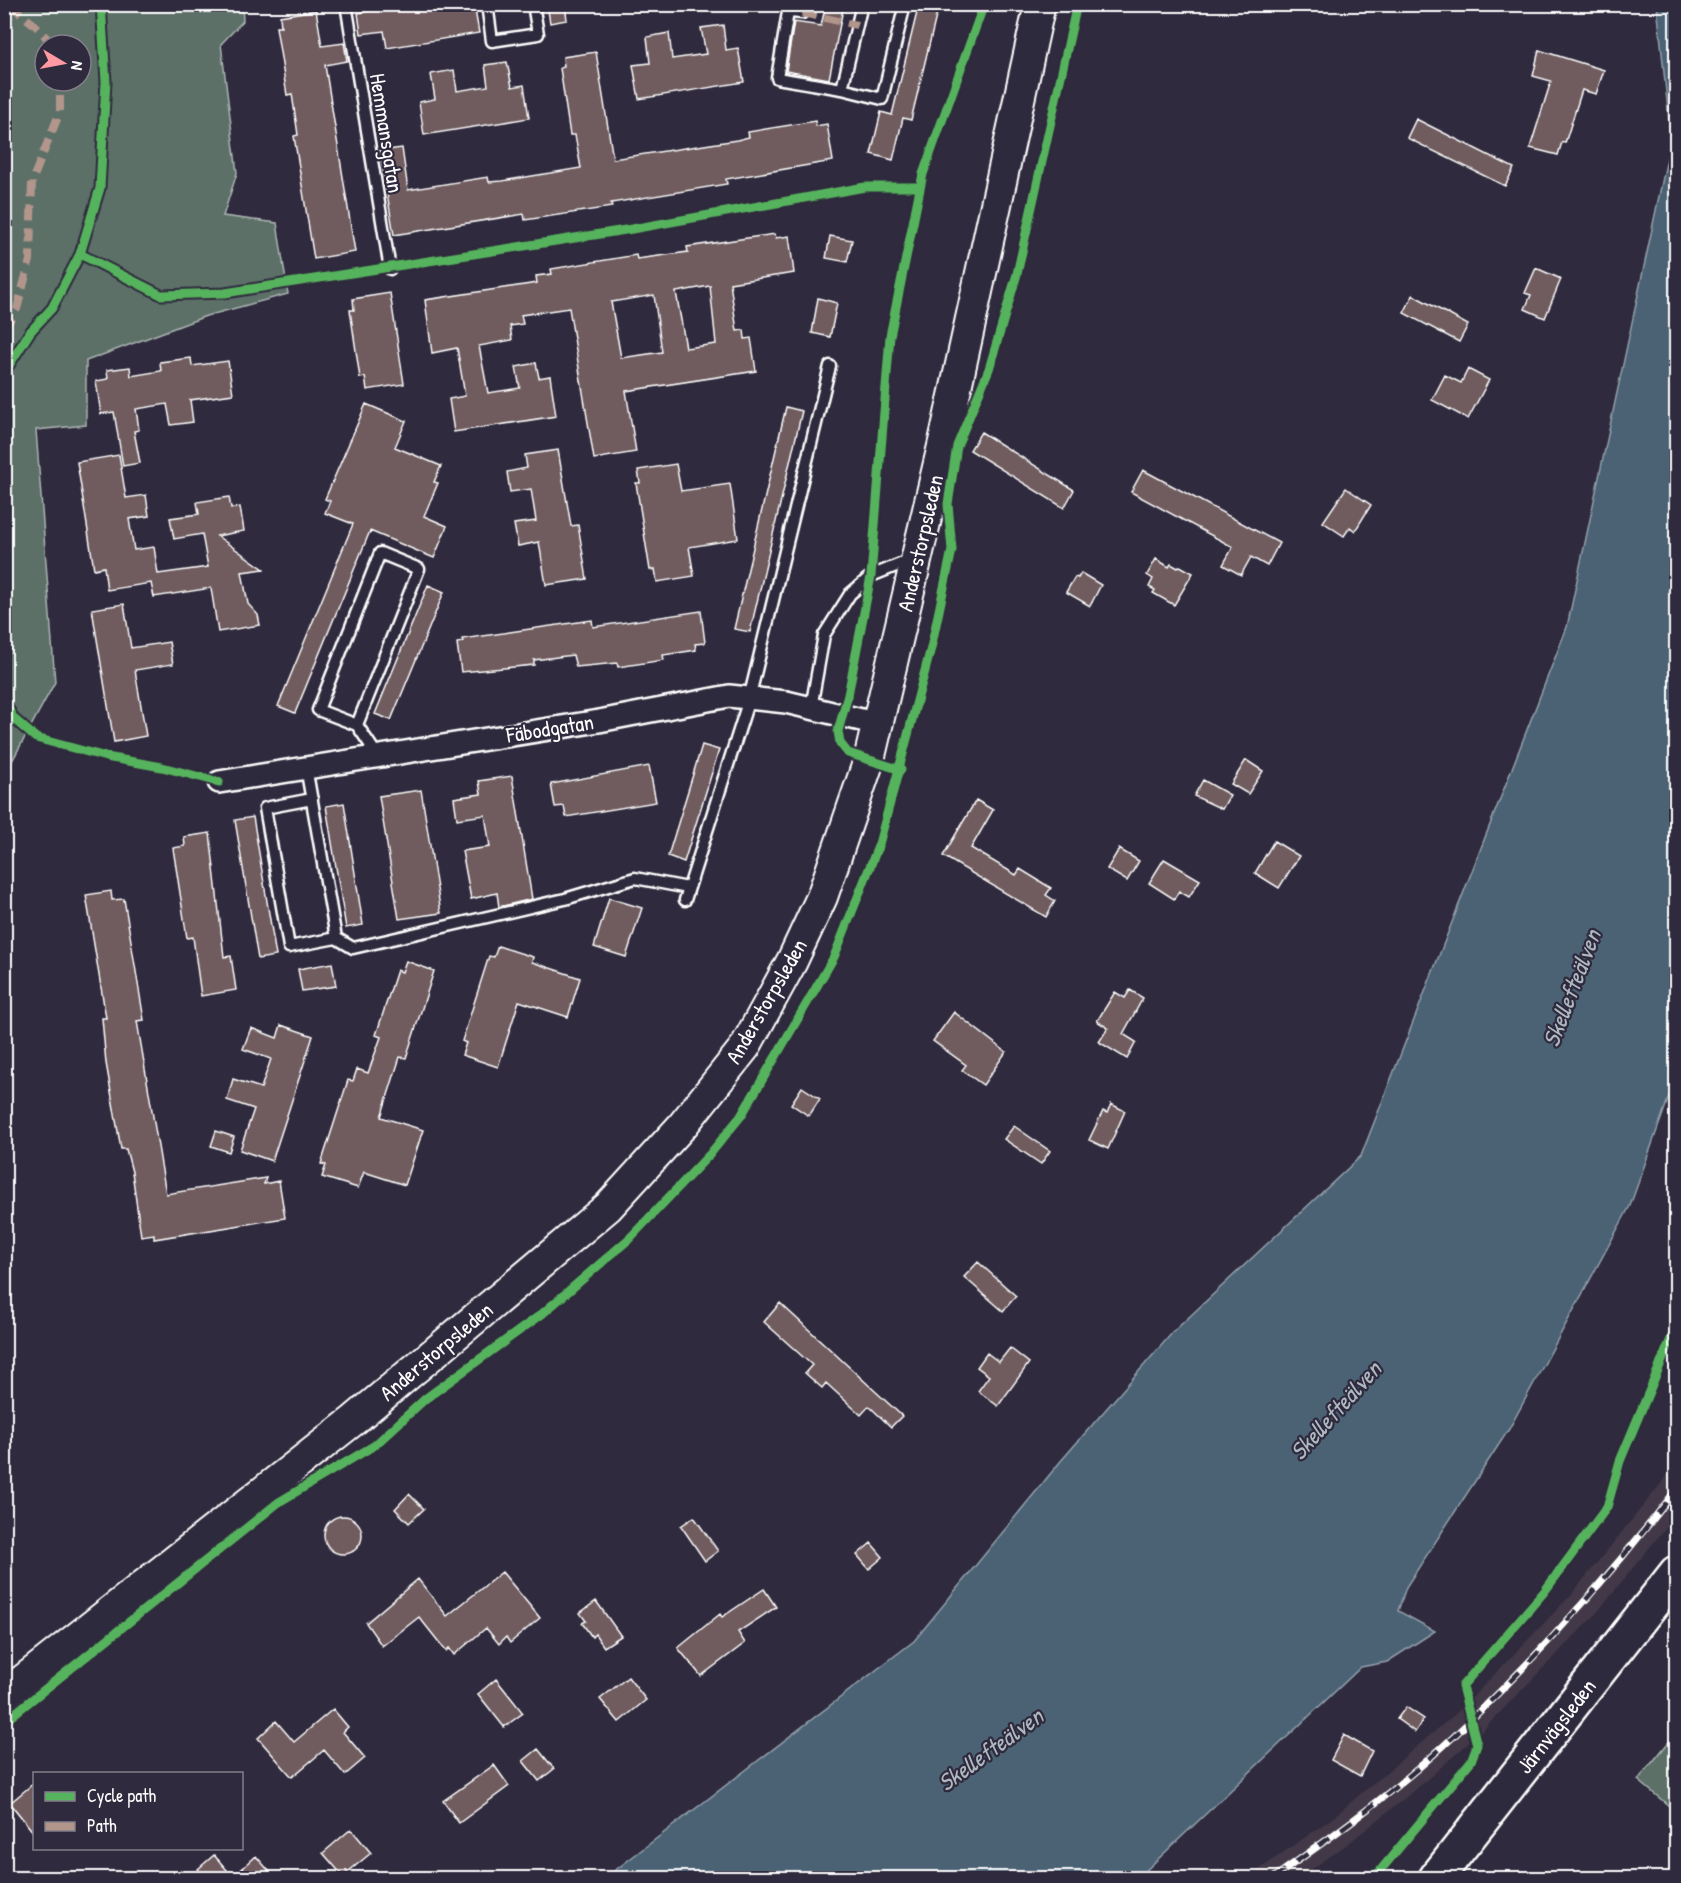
<svg xmlns="http://www.w3.org/2000/svg" width="1681" height="1883" viewBox="0 0 1681 1883" font-family="'Patrick Hand',sans-serif">
	<style>
		.built { fill: #423947 }
		.green { fill: #5b6f68; stroke: #adb7b4; stroke-width: 1.5; fill-rule: evenodd }
		.water { fill: #4b6275; stroke: #93a1ac; stroke-width: 1.5 }
		.building { fill: #705c5e; stroke: #fff; stroke-width: 1.5; fill-rule: evenodd }
		.lines { fill: none; stroke-linecap: round; stroke-linejoin: round }
		.lane-casing { stroke: #fff; stroke-width: 15 }
		.street-casing { stroke: #fff; stroke-width: 26 }
		.secondary-casing { stroke: #fff; stroke-width: 34 }
		.primary-casing { stroke: #fff; stroke-width: 38 }
		.lane { stroke: #2f2a3d; stroke-width: 10 }
		.street { stroke: #2f2a3d; stroke-width: 21 }
		.secondary { stroke: #2f2a3d; stroke-width: 30 }
		.primary { stroke: #2f2a3d; stroke-width: 33 }
		.rail-casing { stroke: #fff; stroke-width: 7 }
		.rail { stroke: #2f2a3d; stroke-width: 4.5; stroke-dasharray: 14; stroke-linecap: butt }
		.quiet { stroke: #b2968c; stroke-width: 8; stroke-dasharray: 15 8; stroke-linecap: butt }
		.cycleway-casing { stroke: #2f2a3d; stroke-width: 13 }
		.cycleway { stroke: #56b35d; stroke-width: 9 }
		.labels { text-anchor: middle; dominant-baseline: central; stroke-width: 4.5; stroke-linejoin: round; paint-order: stroke }
		.street-label { font-size: 22px; fill: #fff; stroke: #2f2a3d }
		.water-label { font-size: 24px; font-style: italic; fill: #aeb8c1; stroke: #2f2a3d }
	</style>
	<rect width="100%" height="100%" fill="#2f2a3d"/>
	<filter id="ink" filterUnits="userSpaceOnUse"><feTurbulence type="fractalNoise" baseFrequency=".0167" numOctaves="2"/><feDisplacementMap in="SourceGraphic" scale="12" xChannelSelector="R" yChannelSelector="G"/><feConvolveMatrix kernelMatrix="1 2 1 2 8 2 1 2 1" color-interpolation-filters="sRGB"/></filter>
	<g filter="url(#ink)">
		<path class="built" d="M1676,1465v50l-82,101 -113,116 -67,59 -65,52 -50,35h-52l84,-59 129,-109 111,-115z"/>
		<path class="green" d="M54,5h188l1,16 -22,23 16,129 -14,43 54,7 11,71 -82,22 -120,45v64l-50,5 19,252 -50,92v-769zM45,45h36v36h-36z
			M1676,1733v79l-38,-32z"/>
		<path class="water" d="M1657,5h19v1072l-46,129 -121,223 -103,158 -8,24 37,20 -48,31 -26,5 -223,211h-533l309,-237 146,-179 113,-130 188,-176 206,-529 104,-487z"/>
		<path class="building" d="M380,4h94l5,29 -92,15 -3,-17 -23,3 -3,-21 22,-4z
			M547,4h18l2,16 -17,3z
			M826,4h18l-15,75 -43,-8 8,-49 27,4z
			M919,4h20l-28,116 -8,-2 -10,42 -22,-6 10,-42 11,3z
			M316,10l6,36 22,-3 3,18 -22,4 30,187 -41,7 -20,-123 4,-1 -6,-41 -5,1 -11,-68h5l-1,-11z
			M723,25l3,25 12,-2 6,34 -105,17 -6,-34 17,-2 -3,-26 22,-4 3,26 34,-5 -5,-26z
			M1539,50l65,20 -8,24 -14,-4 -17,53 -3,-1 -4,13 -28,-7 21,-67 -18,-5z
			M596,52l17,107 124,-19 12,-3 -1,-5 67,-11 1,5 11,-2 6,37 -107,18 1,5 -116,19 1,4 -87,13 -1,-6 -130,21 -14,-84 22,-3 6,42 80,-13 1,5 13,-1 79,-13 -6,-33h-5l-10,-67 4,-1 -1,-10z
			M507,62l5,25 12,-2 5,33 -105,17 -5,-33 16,-3 -4,-25 23,-4 3,21 31,-5 -3,-21z
			M1416,119l98,49 -9,18 -98,-48z
			M775,234l1,4 13,-2 5,37 -64,10 7,48 7,-1 1,9 6,-1 5,33 -130,20 10,61 -42,7 -25,-151 -48,7 2,9 -13,2 2,14 -33,6 9,47 32,-5 -4,-21 20,-4 3,15 11,-2 6,40 -102,16 -5,-33 16,-3 -8,-48 -25,5 -7,-53 112,-17 -1,-7 16,-2 -1,-5 85,-14 1,4 51,-7 -1,-5zM710,286l6,58 -30,4 -10,-56zM654,295l8,57 -41,6 -10,-56z
			M830,236l22,4 -5,22 -21,-4z
			M1536,268l25,11 -16,39 -20,-9 6,-14 -6,-2z
			M390,293l14,91 -37,6 -2,-13 -5,1 -10,-68h4l-1,-11z
			M1413,295l55,30 -9,17 -55,-29z
			M818,298l19,5 -7,34 -18,-4z
			M191,358l1,8 36,-5 5,33 -43,6 3,22 -22,3 -4,-21 -31,5 3,21 -5,1 6,32 -17,3 -9,-54 -13,2 -5,-33 12,-2 -1,-9 23,-3 1,9 30,-5 -1,-9z
			M1468,369l21,11 -21,39 -36,-19 13,-25 16,8z
			M366,404l40,17 -11,26 46,19 -7,16 4,1 -14,33 23,10 -13,32 -64,-27 -75,182 -17,-7 75,-182 -28,-11 5,-12 -5,-2z
			M786,407l16,4 -52,221 -16,-3z
			M981,432l93,58 -10,18 -94,-58z
			M558,450l13,76 7,-1 9,54 -41,6 -7,-43 -21,4 -4,-22 22,-3 -5,-32 -21,3 -3,-20 20,-4 -2,-13z
			M119,455l7,43 20,-3 3,21 -20,3 5,31 20,-3 4,27 50,-7 -6,-33 -28,5 -4,-21 29,-4 -2,-12 32,-5 2,11 9,-1 4,24 -27,5 47,33 -22,3 6,32 10,11 2,10 -42,7 -7,-44 -57,9 -3,-14 -44,7 -3,-23 -10,2 -17,-107z
			M676,464l5,27 49,-7 8,55 -49,8 5,29 -37,6 -2,-13 -5,1 -14,-87h4l-2,-13z
			M1143,470l136,73 -12,23 -16,-9 -10,18 -18,-10 10,-18 -102,-55z
			M1346,488l25,17 -16,26 -5,-4 -6,9 -21,-14z
			M1156,559l13,8 2,-3 7,4 2,-2 13,7 -19,32 -21,-12 2,-3 -6,-3 4,-8 -6,-4z
			M1081,573l20,12 -11,21 -24,-14 9,-15 3,1z
			M428,585l16,7 -53,128 -16,-6z
			M124,604l7,44 38,-6 4,22 -38,6 11,66 -32,6 -22,-133z
			M701,611l4,32 -10,1 1,6 -33,5 1,5 -46,7 -1,-4 -41,4 -3,-12 -39,5v5l-73,7 -4,-29 6,-1 -1,-3 130,-19 1,7z
			M702,745l17,5 -35,112 -16,-6z
			M1246,760l17,11 -15,23 -17,-10z
			M649,766l7,36 -90,15 -2,-11 -9,1 -4,-23z
			M512,776l20,123 -33,8 -2,-14 -26,6 -9,-48 28,-4 -5,-32 -28,4 -3,-21 27,-4 -2,-13z
			M1203,780l27,15 -8,14 -28,-13z
			M421,790l20,123 -42,6 -20,-123z
			M976,800l17,10 -22,38 45,27 4,-6 31,19 -5,7 9,6 -9,16 -103,-61z
			M344,803l19,122 -17,3 -20,-122z
			M253,817l23,139 -18,3 -23,-139z
			M210,833l14,124 7,-1 5,34 -35,6 -8,-59 -6,1 -14,-90 12,-2 -1,-9z
			M1274,841l25,15 -20,32 -24,-15z
			M1119,849l20,12 -12,20 -20,-12z
			M1164,859l36,21 -11,17 -10,-6 -5,8 -25,-16z
			M111,891l1,9 12,-1 20,121 -7,1 29,173 100,-16 -2,6 15,-3 6,37 -131,21v-5l-13,2 -9,-64 -6,-23h-5l-15,-86 -4,-45h4l-20,-123z
			M609,898l33,10 -16,49 -32,-10z
			M498,946l35,11 -1,5 48,16 -12,39 -49,-16 -21,66 -36,-12 4,-12 -4,-2 27,-85 5,1z
			M406,961l28,10 -28,87 -6,-1 -19,60 42,13 -18,55 -41,-13 -6,16 -36,-11 4,-12 -5,-1 27,-84 5,1 4,-12 11,4 13,-36 -5,-2 21,-65 5,2z
			M332,963l4,23 -34,5 -4,-22z
			M1130,990l13,8 -20,36 13,8 -9,17 -28,-17 9,-14 -11,-7 18,-29 10,6z
			M954,1012l52,40 -23,33 -21,-15 4,-5 -33,-24z
			M281,1025l32,11 -41,125 -32,-11 14,-41 -27,-9 6,-21 28,9 10,-29 -28,-10 8,-21 26,10z
			M802,1087l18,12 -11,17 -18,-12z
			M1111,1104l14,7 -17,38 -19,-9 14,-29 4,2z
			M1014,1126l36,25 -9,13 -37,-25z
			M216,1131l18,6 -5,15 -18,-6z
			M978,1262l38,34 -13,15 -39,-34z
			M780,1303l122,113 -11,11 -22,-21 -8,9 -35,-32 -4,5 -17,-15 7,-8 -48,-43z
			M1010,1348l19,15 -31,43 -20,-15 11,-15 -12,-9 10,-14 12,9z
			M409,1494l15,15 -15,14 -14,-14z
			M324 1535a19 19 0 1 1 38 0a19 19 0 1 1-38 0Z
			M694,1517l24,34 -13,10 -24,-35z
			M871,1543l12,14 -14,12 -12,-14z
			M502,1572l38,46 -30,25 -4,-6 -7,7 -13,-16 -32,27 -5,-7 -3,3 -27,-34 -37,29 -16,-23 52,-44 29,37z
			M764,1589l12,18 -38,25 7,11 -44,33 -23,-28 42,-34 2,3z
			M596,1601l25,35 -17,11 -9,-13 -3,3 -10,-14 4,-2 -6,-8z
			M628,1677l18,23 -27,22 -19,-23z
			M496,1679l27,34 -19,14 -26,-33z
			M1406,1707l18,12 -9,13 -18,-13z
			M333,1709l15,18 -5,5 22,26 -20,17 -21,-25 -32,27 -34,-39 18,-17 18,21z
			M1344,1735l28,16 -12,25 -29,-16z
			M538,1749l16,20 -15,12 -16,-20z
			M494,1765l15,21 -50,37 -16,-22z
			M34,1783v50l-24,-30z
			M351,1829l20,24 -28,23 -20,-23z
			M214,1855l19,22 23,-21 19,22h-69l-8,-9z"/>
		<g class="lines">
			<g class="lane-casing">
				<path id="lane" d="M346,4l44,265
					M487,4l5,37 46,-7 -5,-30
					M801,4l1,9 -14,-1 -11,66 65,11
					M862,4l-20,85 40,10 23,-95
					M811,708l13,-73 26,-41 21,-18 42,-17
					M357,725l-39,-15 62,-157 39,16 -62,156 20,30
					M306,767l30,171 -47,9 -24,-139 47,-9
					M685,900l64,-201 81,-333
					M336,938l17,10 212,-49 70,-21 53,10"/>
			</g>
			<g class="street-casing">
				<path id="street" d="M219,782l380,-61 130,-25 57,6 92,22"/>
			</g>
			<g class="secondary-casing">
				<path id="secondary" d="M4,1695l350,-275 254,-213 74,-81 63,-79 47,-86 30,-64 47,-137 75,-318 96,-438"/>
			</g>
			<g class="primary-casing">
				<path id="primary" d="M1436,1878l240,-305"/>
			</g>
			<use href="#lane" class="lane"/>
			<use href="#street" class="street"/>
			<use href="#secondary" class="secondary"/>
			<use href="#primary" class="primary"/>
			<g class="rail-casing">
				<path id="rail" d="M1273,1878c69,-48 138,-99 198,-158 74,-71 142,-148 205,-230"/>
			</g>
			<use href="#rail" class="rail"/>
			<path class="quiet" d="M9,4l27,22 17,19
				M802,13l55,12
				M4,330l13,-21 13,-49 2,-79 28,-69v-31"/>
			<g class="cycleway-casing">
				<path id="cycleway" d="M101,4l5,78 -6,106 -20,66 81,41 64,-2 407,-64 233,-42h55
					M4,373l26,-41 22,-24 28,-54
					M4,701l10,18 22,19 70,19 56,10 57,15
					M901,770l-53,-17 -8,-10 -2,-12 10,-36 23,-119 19,-240 33,-162 61,-170
					M4,1722l275,-220 96,-57 50,-46 117,-85 87,-75 81,-85 31,-38 93,-159 45,-113 52,-196 21,-98 -4,-46 9,-58 32,-77 28,-95 60,-270
					M1374,1878l97,-117 6,-16 -15,-59 82,-94 63,-85 13,-46 56,-134"/>
			</g>
			<use href="#cycleway" class="cycleway"/>
		</g>
	</g>
	<g class="labels">
		<g class="street-label">
			<text transform="translate(387 133) rotate(81)">Hemmansgatan</text>
			<text transform="translate(920 543) rotate(-77)">Anderstorpsleden</text>
			<text transform="translate(550 728) rotate(-9)">Fäbodgatan</text>
			<text transform="translate(766 1001) rotate(-60)">Anderstorpsleden</text>
			<text transform="translate(436 1351) rotate(-40)">Anderstorpsleden</text>
			<text transform="translate(1556 1726) rotate(-52)">Järnvägsleden</text>
		</g>
		<g class="water-label">
			<text transform="translate(1571 988) rotate(-69)">Skellefteälven</text>
			<text transform="translate(1335 1410) rotate(-48)">Skellefteälven</text>
			<text transform="translate(990 1749) rotate(-36)">Skellefteälven</text>
		</g>
	</g>
	<rect width="1681" height="1883" fill="none" stroke="#2f2a3d" stroke-width="24"/>
	<rect x="12" y="12" width="1657" height="1859" fill="none" stroke="#fff" stroke-width="2" filter="url(#ink)"/>
	<rect x="33" y="1772" width="210" height="78" fill="#2f2a3d" stroke="#827f8b" stroke-width="1.5"/>
	<rect x="45" y="1792" width="30" height="9" fill="#56b35d" stroke="#827f8b" stroke-width="1.5"/>
	<text x="87" y="1802" font-size="18" fill="#ffffff">Cycle path</text>
	<rect x="45" y="1822" width="30" height="9" fill="#b2968c" stroke="#827f8b" stroke-width="1.5"/>
	<text x="87" y="1832" font-size="18" fill="#ffffff">Path</text>
	<g transform="translate(63 63) rotate(100)"><circle r="28" fill="#2f2a3d" stroke="#827f8b" stroke-width="1.5"/>
	<path d="M0-4.5L10 22L0 15L-10 22Z" fill="#ff9aa2"/>
	<text y="-9" font-size="16" font-weight="bold" text-anchor="middle" fill="#ffffff">N</text>
	</g>
</svg>
